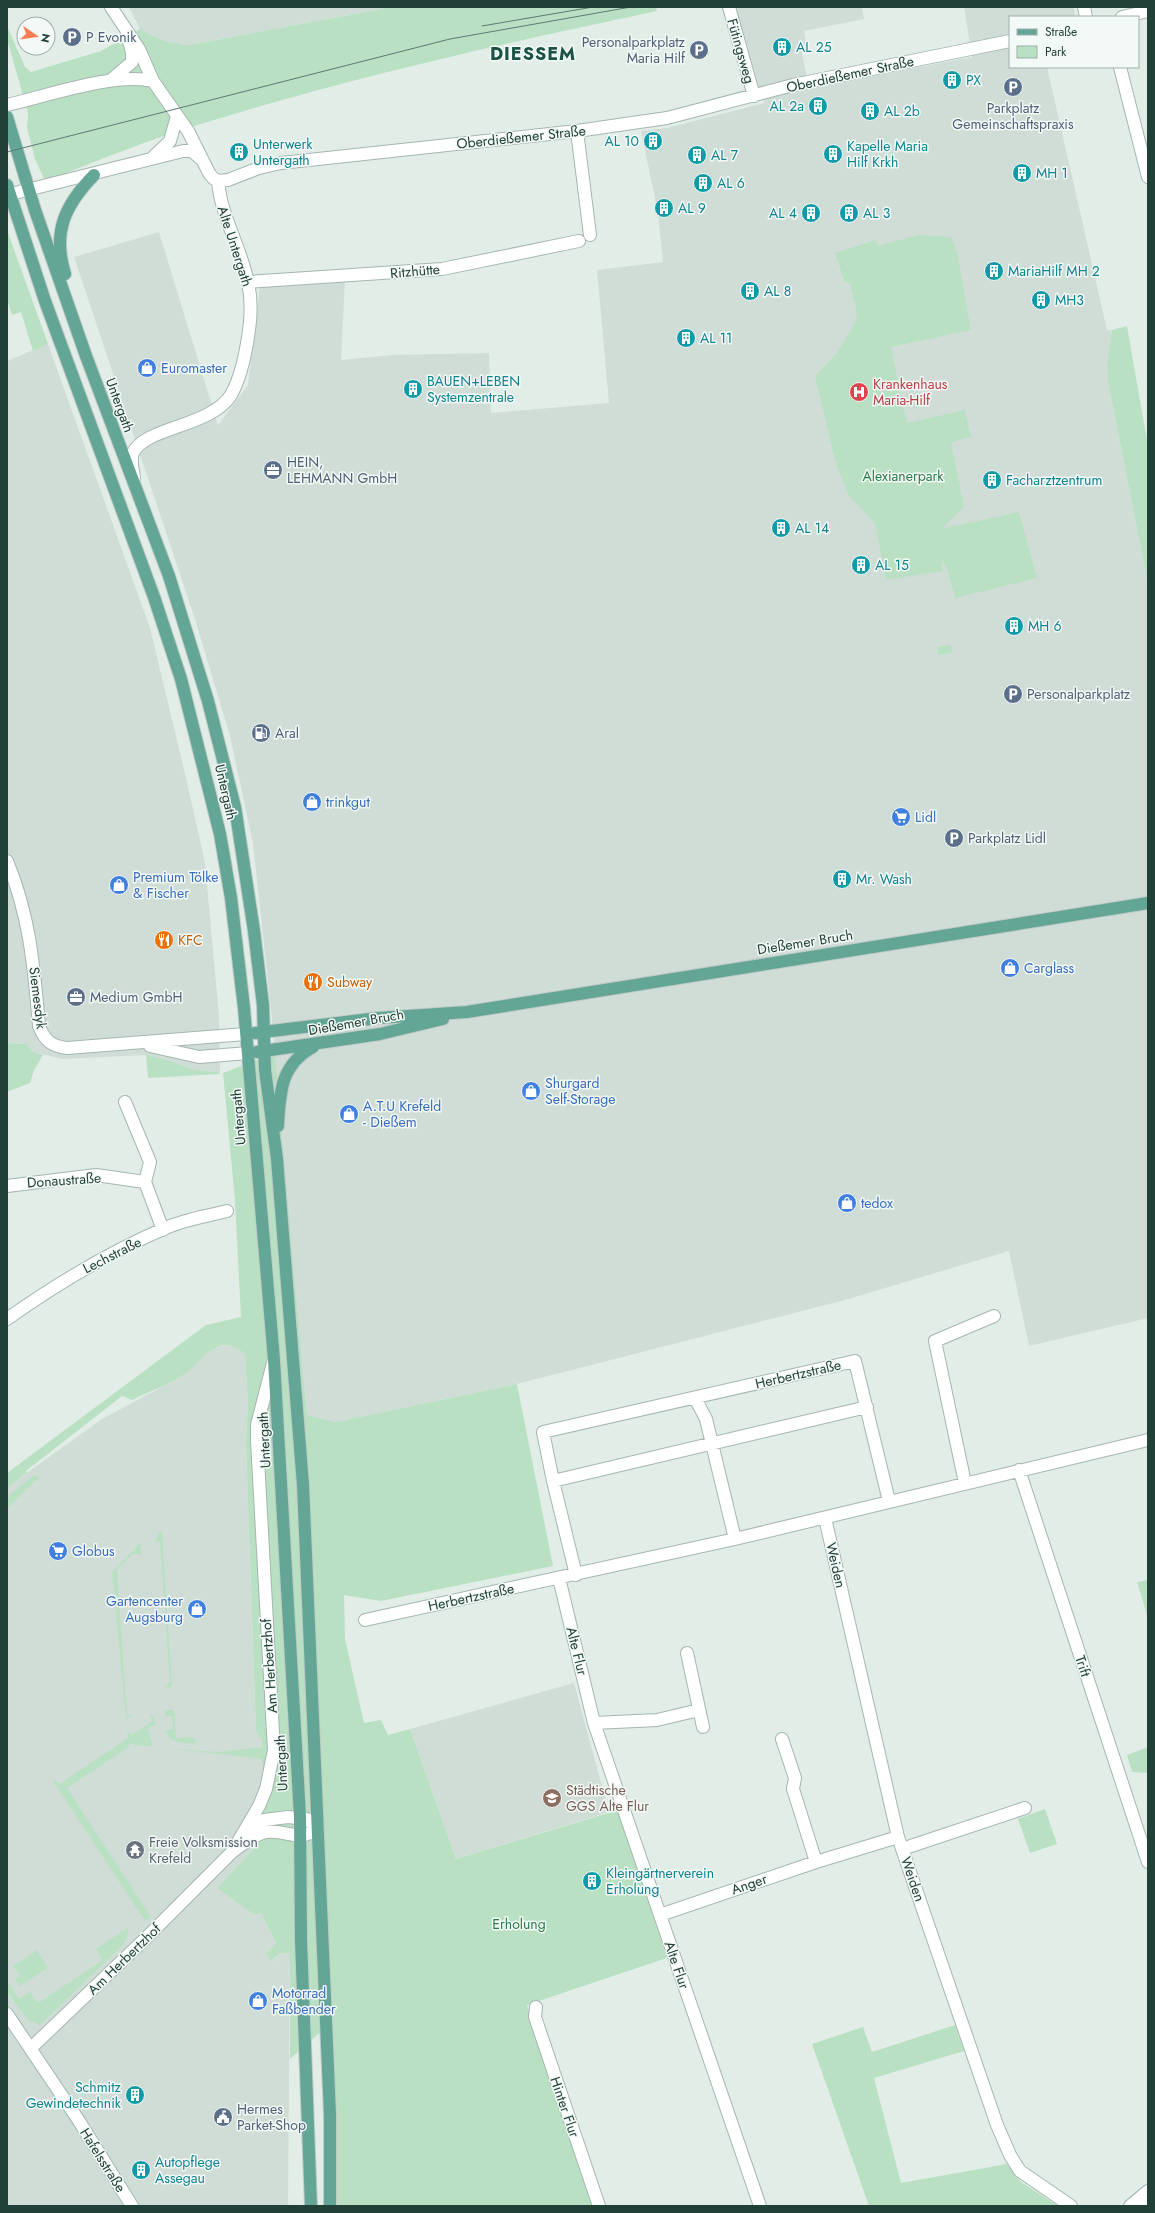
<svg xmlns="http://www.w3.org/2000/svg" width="1155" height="2213" viewBox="0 0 1155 2213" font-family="Jost,sans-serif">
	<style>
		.built { fill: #d0ddd7 }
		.green { fill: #bae0c4 }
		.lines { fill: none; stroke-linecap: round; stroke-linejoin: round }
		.street-casing { stroke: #a4b6b0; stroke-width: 14 }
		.secondary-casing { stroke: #a0bab1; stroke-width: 14 }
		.primary-casing { stroke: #c1cac7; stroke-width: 14 }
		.street { stroke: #fff; stroke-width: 12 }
		.secondary { stroke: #fff; stroke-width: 12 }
		.primary { stroke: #64a695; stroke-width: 12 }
		.tram { stroke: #5b7b73; stroke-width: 1 }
		.labels { text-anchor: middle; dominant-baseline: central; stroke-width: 3; stroke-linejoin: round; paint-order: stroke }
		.service-label { font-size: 14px; fill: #4e5e75; stroke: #f3f9f6; text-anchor: start }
		.culture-label { font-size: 14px; fill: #0d838f; stroke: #f3f9f6; text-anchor: start }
		.street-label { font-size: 14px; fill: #214038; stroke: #f3f9f6 }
		.shop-label { font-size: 14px; fill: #366cbe; stroke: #f3f9f6; text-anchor: start }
		.health-label { font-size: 14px; fill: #be3a42; stroke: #f3f9f6; text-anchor: start }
		.park-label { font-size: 14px; fill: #287a48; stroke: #f3f9f6 }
		.food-label { font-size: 14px; fill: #c56008; stroke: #f3f9f6; text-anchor: start }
		.education-label { font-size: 14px; fill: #785e54; stroke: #f3f9f6; text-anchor: start }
		.worship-label { font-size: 14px; fill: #5b616d; stroke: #f3f9f6; text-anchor: start }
		.district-label { font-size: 18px; font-weight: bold; letter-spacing: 1px; fill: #1b5346; stroke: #f3f9f6 }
	</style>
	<rect width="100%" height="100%" fill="#e2ede8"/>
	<path class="built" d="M129,7h263l-203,38 -20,-1 -17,-7 -12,-8z
		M736,7h126l2,12 -60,12 2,12 -5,5 8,40 163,-31 -8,-50h110l1,10h-65v50h37l60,263h5l-5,34 1,18 40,203v733l-119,28 -20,-95 -164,49 -328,84 -181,38 -29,-7 -35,-396 -19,-176 -23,-107 -36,-120 -120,-359 85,-25 59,193 30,-40 12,-100 85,-5 -4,80 52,-5 96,-2 2,60 118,-10 -12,-133 66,-8 -5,-49 -17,-82 26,-3 97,-25z
		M48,344l102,284 37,154 18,81 14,153 1,58 -3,-2 -23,-2 -23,-9 -25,-6 -84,4 -29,-7 -6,-8 -20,-1v-682z
		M227,1345l10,2 8,7 3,51 -2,38 10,288 3,7 3,-1 3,67 -8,41 -40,43 44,25 15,30 -4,18 8,-8h10l-2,253h-281v-719l95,-68 80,-43 31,-29z
		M574,1683l35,129 -153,47 -46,-130z"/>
	<path class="green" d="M392,7h264l1,4c-152,32 -304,66 -453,112 -54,16 -106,38 -159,58l-10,-22 -8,-31 1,-15 -21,-74v-13l18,41 6,5 70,-21 39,-22c16,10 30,15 49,16z
		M7,230l41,114 -15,7 -12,-39 -9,3 -5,-16z
		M918,235l33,2 6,15 14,78 -80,17 16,76 58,-13 6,27 -20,5 13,65 -23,22 78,-17 18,66 -82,20 -8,-30 -5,-8v11l-56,9 -11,-57 -26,-27 -14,-35 -20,-85 23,-24 19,-34 -2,-15 -6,-21 -4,1 -10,-30 41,-13 2,6z
		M1127,326l21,120v139l-40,-203 -1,-18 5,-34z
		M951,645l1,8 -14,2 -1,-8z
		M7,1043l20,1 6,8 10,3 -9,15 -4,13 -23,9z
		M275,1053l32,362 29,7 181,-38 36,182 -172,35 -37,-6 1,44 19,84 17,-3 7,15 22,-6 46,130 162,-49 49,148 -140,47 67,201h-259l-2,-185 -43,38v-106h-10l-9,8 -5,-7 10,-11 -15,-30 -6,2 -38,-27 40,-43 8,-41 -3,-45 -133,-15v3l-62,41 84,129 -5,3 -3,-2 -90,-137 1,-3 4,6 3,-1 67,-45 -1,-8 4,5 22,-14 -3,-7 4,2 1,9 -7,3 5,19 64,5 45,-5v-10l-3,1 -3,-7 -10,-288 2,-38 -3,-51c-29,-25 -42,8 -63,22 -16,10 -34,16 -50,24l-10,-4 -96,75 1,1 -20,16v-15l199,-148 35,-8 -6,-116 -12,-128z
		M146,1055l25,6 23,9 23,2 3,2 -72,4z
		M33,1476l7,1 -33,32v-12z
		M160,1531h2l10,156 -9,1 7,-6 -10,-140h-5z
		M141,1542v13l-7,-2 -17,16 10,147 7,-3 -8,6 -14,-147z
		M1148,1580v38l-11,-36z
		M165,1710h9l2,28 17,-1 4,6c-11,1 -28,0 -32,-13l8,-1 -1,-13h-7z
		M1148,1747v26l-16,-1 -5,-17z
		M1045,1809l12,35 -27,9 -12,-34z
		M129,1927l-2,11 -5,8 -82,79 -11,-4 -22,-29v-12l12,19 11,-7 8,11 65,-43 -7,-11z
		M37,1950l11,18 -28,18 -5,-7 5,-3 -7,-10z
		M955,2025l9,26 -90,27 27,105 106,-19 14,18 37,24h-189l-57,-162 51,-17 9,25z"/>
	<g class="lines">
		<g class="street-casing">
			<path id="street" d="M111,7l28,42 14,32 35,50 21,42 4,5 5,3 10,-1 31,-12 22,-5 296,-32 90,-13 126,-33 217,-44
				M729,7l25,89
				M1084,7l2,10
				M1122,17l26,-6
				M1120,67l28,110
				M111,80l21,-18v-10l-4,-14
				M7,105c40,-9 107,-33 146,-24
				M577,131l13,104
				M153,157l17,-16 7,-25
				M7,195l176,-44h9l9,8
				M248,282l194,-13 137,-28
				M134,477c-1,-7 -4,-16 -1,-24 11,-26 78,-26 98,-58 8,-14 12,-30 15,-46 4,-22 7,-44 2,-66 -7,-36 -27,-66 -30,-102
				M7,861c23,55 27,107 32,165 6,15 12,20 28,22l179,-14
				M150,1046l49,11 49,-4
				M125,1102l25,60 -5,20
				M7,1186l89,-11 49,7 18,48
				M7,1319c51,-36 104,-68 161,-92 18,-8 40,-11 59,-16
				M695,1398l11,21 29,120
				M1019,1470l129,392
				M553,1481l314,-74
				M965,1483l-30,-142 59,-25
				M825,1518l73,319 99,288 13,30 10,16 51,35
				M576,1575l-23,-94 -10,-49 312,-71 34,140
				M559,1578l35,145 166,483
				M365,1620l370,-81 413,-99
				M687,1653l16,74
				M594,1723l63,-3 42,-10
				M782,1739l13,39 -2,11 23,73
				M288,1817l19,2 11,10c-22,14 -28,1 -51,3 -12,1 -25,13 -35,20l15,-18 17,-14z
				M902,1849l123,-41
				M660,1915l156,-53 82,-25
				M536,2007l-1,10 64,189
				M31,2048l118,-113 83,-83 27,-46 7,-17 8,-39 -17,-309v-16l16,-62
				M1130,2206l18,-15
				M1147,2206l1,-3"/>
		</g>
		<g class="secondary-casing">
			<path id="secondary" d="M7,2014l72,107 53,85"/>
		</g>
		<g class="primary-casing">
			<path id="primary" d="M7,117l28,93 51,146 83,220 39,125 27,106 19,124 9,74 2,65 12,89 26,326 27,630v91
				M7,185l38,116 109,296 27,82 39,155 11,64 13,110 30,352 26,457 1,123 10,266
				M65,274c-13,-42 0,-69 29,-99
				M255,1033l123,-15 89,-6 681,-109
				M257,1052l123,-18 63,-15
				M278,1126c2,-33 2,-61 35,-79"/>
		</g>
		<use href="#street" class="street"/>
		<use href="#secondary" class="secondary"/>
		<use href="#primary" class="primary"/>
		<path class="tram" d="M482,26l111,-19
			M7,152l443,-113 181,-32"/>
	</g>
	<defs>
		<g id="parking-disc" transform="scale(1)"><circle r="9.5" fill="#5c6f8a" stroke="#f3f9f6"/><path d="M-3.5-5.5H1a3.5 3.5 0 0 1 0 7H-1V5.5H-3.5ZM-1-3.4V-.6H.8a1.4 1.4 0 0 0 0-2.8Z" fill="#fff"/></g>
		<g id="building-disc" transform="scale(1)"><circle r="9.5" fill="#0f9aa8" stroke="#f3f9f6"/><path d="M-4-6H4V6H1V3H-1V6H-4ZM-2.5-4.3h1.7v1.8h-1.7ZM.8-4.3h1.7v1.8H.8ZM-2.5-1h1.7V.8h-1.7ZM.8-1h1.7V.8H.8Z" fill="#fff"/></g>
		<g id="shop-disc" transform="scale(1)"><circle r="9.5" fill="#3f7fe0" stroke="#f3f9f6"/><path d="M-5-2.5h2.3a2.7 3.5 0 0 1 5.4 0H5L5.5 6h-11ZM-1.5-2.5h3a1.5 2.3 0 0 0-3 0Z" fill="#fff"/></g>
		<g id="hospital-disc" transform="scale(1)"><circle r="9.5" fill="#e0444e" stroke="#f3f9f6"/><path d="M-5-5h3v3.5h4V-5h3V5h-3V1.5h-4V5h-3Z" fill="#fff"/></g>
		<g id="office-disc" transform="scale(1)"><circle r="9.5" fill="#5c6f8a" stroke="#f3f9f6"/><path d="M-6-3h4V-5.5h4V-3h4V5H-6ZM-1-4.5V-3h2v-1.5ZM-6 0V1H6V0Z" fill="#fff"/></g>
		<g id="fuel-disc" transform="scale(1)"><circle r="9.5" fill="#5c6f8a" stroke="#f3f9f6"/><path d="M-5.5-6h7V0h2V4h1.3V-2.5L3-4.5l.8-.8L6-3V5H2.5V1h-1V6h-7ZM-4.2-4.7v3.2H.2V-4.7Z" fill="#fff"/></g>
		<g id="supermarket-disc" transform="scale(1)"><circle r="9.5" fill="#3f7fe0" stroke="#f3f9f6"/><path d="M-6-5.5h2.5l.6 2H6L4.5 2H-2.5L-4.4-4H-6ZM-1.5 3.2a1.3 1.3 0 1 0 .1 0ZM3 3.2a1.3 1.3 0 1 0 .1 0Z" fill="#fff"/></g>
		<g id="restaurant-disc" transform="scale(1)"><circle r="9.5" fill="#e8710a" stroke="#f3f9f6"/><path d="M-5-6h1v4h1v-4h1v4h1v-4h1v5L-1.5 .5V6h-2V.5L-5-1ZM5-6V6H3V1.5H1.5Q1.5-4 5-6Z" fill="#fff"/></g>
		<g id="school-disc" transform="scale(1)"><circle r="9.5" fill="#8d6e63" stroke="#f3f9f6"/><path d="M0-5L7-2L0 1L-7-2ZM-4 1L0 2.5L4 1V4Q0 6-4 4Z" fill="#fff"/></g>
		<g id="temple-disc" transform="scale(1)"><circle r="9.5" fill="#6b7280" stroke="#f3f9f6"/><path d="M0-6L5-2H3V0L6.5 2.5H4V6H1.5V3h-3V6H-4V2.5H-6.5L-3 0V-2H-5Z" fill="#fff"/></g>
		<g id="civic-disc" transform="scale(1)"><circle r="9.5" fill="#5c6f8a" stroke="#f3f9f6"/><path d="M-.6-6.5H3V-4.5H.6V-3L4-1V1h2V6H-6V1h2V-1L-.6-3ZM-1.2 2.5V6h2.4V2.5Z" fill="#fff"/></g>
	</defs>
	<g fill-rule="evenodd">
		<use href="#parking-disc" x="72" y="37"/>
		<use href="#building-disc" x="782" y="47"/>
		<use href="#parking-disc" x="699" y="50"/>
		<use href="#building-disc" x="952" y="80"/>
		<use href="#parking-disc" x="1013" y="87"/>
		<use href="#building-disc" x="818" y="106"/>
		<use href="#building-disc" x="870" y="111"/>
		<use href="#building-disc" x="653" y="141"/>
		<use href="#building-disc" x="239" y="152"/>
		<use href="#building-disc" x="833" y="154"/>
		<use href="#building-disc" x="697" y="155"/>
		<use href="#building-disc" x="1022" y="173"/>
		<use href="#building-disc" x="703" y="183"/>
		<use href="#building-disc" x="664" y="208"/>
		<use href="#building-disc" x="811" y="213"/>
		<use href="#building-disc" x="849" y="213"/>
		<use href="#building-disc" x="994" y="271"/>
		<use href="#building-disc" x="750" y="291"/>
		<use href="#building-disc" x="1041" y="300"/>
		<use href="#building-disc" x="686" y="338"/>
		<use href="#shop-disc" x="147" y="368"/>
		<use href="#building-disc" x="413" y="389"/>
		<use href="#hospital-disc" x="859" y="392"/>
		<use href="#office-disc" x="273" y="470"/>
		<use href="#building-disc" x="992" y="480"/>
		<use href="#building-disc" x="781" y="528"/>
		<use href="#building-disc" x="861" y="565"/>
		<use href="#building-disc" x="1014" y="626"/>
		<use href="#parking-disc" x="1013" y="694"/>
		<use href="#fuel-disc" x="261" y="733"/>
		<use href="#shop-disc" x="312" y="802"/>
		<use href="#supermarket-disc" x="901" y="817"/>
		<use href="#parking-disc" x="954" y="838"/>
		<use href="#building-disc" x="842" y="879"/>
		<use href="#shop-disc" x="119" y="885"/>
		<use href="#restaurant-disc" x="164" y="940"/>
		<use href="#shop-disc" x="1010" y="968"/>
		<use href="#restaurant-disc" x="313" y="982"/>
		<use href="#office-disc" x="76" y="997"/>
		<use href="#shop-disc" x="531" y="1091"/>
		<use href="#shop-disc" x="349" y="1114"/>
		<use href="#shop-disc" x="847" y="1203"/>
		<use href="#supermarket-disc" x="58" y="1551"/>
		<use href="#shop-disc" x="197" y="1609"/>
		<use href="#school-disc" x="552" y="1798"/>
		<use href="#temple-disc" x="135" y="1850"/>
		<use href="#building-disc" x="592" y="1881"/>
		<use href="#shop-disc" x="258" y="2001"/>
		<use href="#building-disc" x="135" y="2095"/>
		<use href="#civic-disc" x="223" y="2117"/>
		<use href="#building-disc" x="141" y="2170"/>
	</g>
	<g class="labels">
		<g class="service-label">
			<text x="86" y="37">P Evonik</text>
			<text x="685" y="42" text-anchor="end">Personalparkplatz<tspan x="685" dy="16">Maria Hilf</tspan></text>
			<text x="1013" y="108" text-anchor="middle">Parkplatz<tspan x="1013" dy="16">Gemeinschaftspraxis</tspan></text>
			<text x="287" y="462">HEIN,<tspan x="287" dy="16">LEHMANN GmbH</tspan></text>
			<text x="1027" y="694">Personalparkplatz</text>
			<text x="275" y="733">Aral</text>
			<text x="968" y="838">Parkplatz Lidl</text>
			<text x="90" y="997">Medium GmbH</text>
			<text x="237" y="2109">Hermes<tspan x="237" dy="16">Parket-Shop</tspan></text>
		</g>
		<g class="culture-label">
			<text x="796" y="47">AL 25</text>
			<text x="966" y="80">PX</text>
			<text x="804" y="106" text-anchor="end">AL 2a</text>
			<text x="884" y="111">AL 2b</text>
			<text x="639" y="141" text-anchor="end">AL 10</text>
			<text x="253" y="144">Unterwerk<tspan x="253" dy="16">Untergath</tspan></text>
			<text x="847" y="146">Kapelle Maria<tspan x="847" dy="16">Hilf Krkh</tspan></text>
			<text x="711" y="155">AL 7</text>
			<text x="1036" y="173">MH 1</text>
			<text x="717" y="183">AL 6</text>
			<text x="678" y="208">AL 9</text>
			<text x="797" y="213" text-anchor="end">AL 4</text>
			<text x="863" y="213">AL 3</text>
			<text x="1008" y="271">MariaHilf MH 2</text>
			<text x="764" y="291">AL 8</text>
			<text x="1055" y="300">MH3</text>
			<text x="700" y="338">AL 11</text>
			<text x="427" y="381">BAUEN+LEBEN<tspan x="427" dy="16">Systemzentrale</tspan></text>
			<text x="1006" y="480">Facharztzentrum</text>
			<text x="795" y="528">AL 14</text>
			<text x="875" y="565">AL 15</text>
			<text x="1028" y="626">MH 6</text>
			<text x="856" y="879">Mr. Wash</text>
			<text x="606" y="1873">Kleingärtnerverein<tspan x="606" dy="16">Erholung</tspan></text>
			<text x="121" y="2087" text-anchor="end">Schmitz<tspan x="121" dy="16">Gewindetechnik</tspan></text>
			<text x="155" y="2162">Autopflege<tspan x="155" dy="16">Assegau</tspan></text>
		</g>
		<g class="street-label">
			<text transform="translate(741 51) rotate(74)">Fütingsweg</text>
			<text transform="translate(850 74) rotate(-12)">Oberdießemer Straße</text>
			<text transform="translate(521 137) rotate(-6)">Oberdießemer Straße</text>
			<text transform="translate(235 246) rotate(72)">Alte Untergath</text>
			<text transform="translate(415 271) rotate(-5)">Ritzhütte</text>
			<text transform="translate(120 405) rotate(70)">Untergath</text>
			<text transform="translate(226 792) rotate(77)">Untergath</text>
			<text transform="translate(805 942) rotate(-9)">Dießemer Bruch</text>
			<text transform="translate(38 998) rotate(83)">Siemesdyk</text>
			<text transform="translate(356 1022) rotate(-10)">Dießemer Bruch</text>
			<text transform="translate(238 1117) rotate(-95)">Untergath</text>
			<text transform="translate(64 1180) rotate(-4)">Donaustraße</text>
			<text transform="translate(112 1255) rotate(-27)">Lechstraße</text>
			<text transform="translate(798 1374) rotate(-13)">Herbertzstraße</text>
			<text transform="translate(264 1440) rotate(-93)">Untergath</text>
			<text transform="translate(836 1565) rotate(77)">Weiden</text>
			<text transform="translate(471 1597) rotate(-12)">Herbertzstraße</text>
			<text transform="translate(577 1651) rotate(76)">Alte Flur</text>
			<text transform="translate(269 1666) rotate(-94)">Am Herbertzhof</text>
			<text transform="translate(1083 1666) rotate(72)">Trift</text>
			<text transform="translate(281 1763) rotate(-93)">Untergath</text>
			<text transform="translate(913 1879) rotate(71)">Weiden</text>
			<text transform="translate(749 1884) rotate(-19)">Anger</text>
			<text transform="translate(124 1959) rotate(-44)">Am Herbertzhof</text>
			<text transform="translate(677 1965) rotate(71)">Alte Flur</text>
			<text transform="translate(565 2107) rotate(71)">Hinter Flur</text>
			<text transform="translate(103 2160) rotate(58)">Hafelsstraße</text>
		</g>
		<g class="shop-label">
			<text x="161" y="368">Euromaster</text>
			<text x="326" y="802">trinkgut</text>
			<text x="915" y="817">Lidl</text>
			<text x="133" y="877">Premium Tölke<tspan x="133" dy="16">&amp; Fischer</tspan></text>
			<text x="1024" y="968">Carglass</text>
			<text x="545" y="1083">Shurgard<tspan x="545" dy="16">Self-Storage</tspan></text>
			<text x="363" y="1106">A.T.U Krefeld<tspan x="363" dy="16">- Dießem</tspan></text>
			<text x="861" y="1203">tedox</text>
			<text x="72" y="1551">Globus</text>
			<text x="183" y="1601" text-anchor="end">Gartencenter<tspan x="183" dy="16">Augsburg</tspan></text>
			<text x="272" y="1993">Motorrad<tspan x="272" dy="16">Faßbender</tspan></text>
		</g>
		<g class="health-label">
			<text x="873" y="384">Krankenhaus<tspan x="873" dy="16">Maria-Hilf</tspan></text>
		</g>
		<g class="park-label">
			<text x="903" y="476">Alexianerpark</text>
			<text x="519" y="1924">Erholung</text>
		</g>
		<g class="food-label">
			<text x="178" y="940">KFC</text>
			<text x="327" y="982">Subway</text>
		</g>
		<g class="education-label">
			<text x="566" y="1790">Städtische<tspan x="566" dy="16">GGS Alte Flur</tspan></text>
		</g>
		<g class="worship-label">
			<text x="149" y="1842">Freie Volksmission<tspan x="149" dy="16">Krefeld</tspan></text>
		</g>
		<g class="district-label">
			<text x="533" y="54">DIESSEM</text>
		</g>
	</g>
	<rect width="1155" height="2213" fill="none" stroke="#214038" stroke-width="16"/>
	<rect x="1009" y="16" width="130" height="52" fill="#f3f9f6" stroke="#9fafaa"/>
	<rect x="1017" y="29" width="20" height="6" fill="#64a695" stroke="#9fafaa"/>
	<text x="1045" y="36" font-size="12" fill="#214038">Straße</text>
	<rect x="1017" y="46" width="20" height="12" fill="#bae0c4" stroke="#9fafaa"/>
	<text x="1045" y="56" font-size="12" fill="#214038">Park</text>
	<g transform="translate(36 36) rotate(103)"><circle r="19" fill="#f3f9f6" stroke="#9fafaa"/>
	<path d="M0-3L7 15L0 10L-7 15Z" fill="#fb7e53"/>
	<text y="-6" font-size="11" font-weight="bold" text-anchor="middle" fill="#214038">N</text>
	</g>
</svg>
